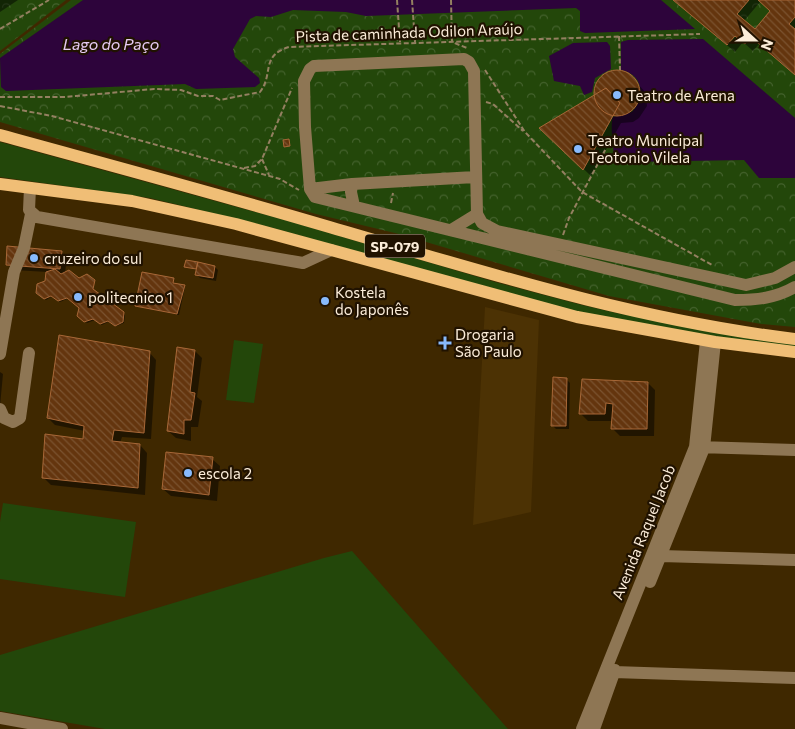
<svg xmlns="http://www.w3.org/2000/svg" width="795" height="729" viewBox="0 0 795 729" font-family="Commissioner,sans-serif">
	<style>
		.built { fill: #4c3204 }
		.grass { fill: #23470a }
		.forest { fill: url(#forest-crowns) }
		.water { fill: #2d043b }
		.shadow { fill: #0007; fill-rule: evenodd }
		.building { fill: url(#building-back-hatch); stroke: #a86737 }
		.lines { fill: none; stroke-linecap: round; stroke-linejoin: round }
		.path { stroke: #948061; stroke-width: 2; stroke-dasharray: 5 2.5; stroke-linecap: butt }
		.minor { stroke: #8e7654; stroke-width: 12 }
		.major { stroke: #f0be76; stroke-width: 12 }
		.poi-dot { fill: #88bafc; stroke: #201200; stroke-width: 2 }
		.labels { text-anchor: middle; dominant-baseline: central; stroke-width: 4.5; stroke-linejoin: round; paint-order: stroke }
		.shield { fill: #201200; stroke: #baab98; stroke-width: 1 }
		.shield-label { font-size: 14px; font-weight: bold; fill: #fcedd9 }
		.street-label { font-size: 15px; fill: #fcedd9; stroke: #201200 }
		.poi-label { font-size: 15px; fill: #fcedd9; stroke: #201200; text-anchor: start }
		.water-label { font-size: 16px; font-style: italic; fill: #e6caf2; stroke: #201200 }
	</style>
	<defs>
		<pattern id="forest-crowns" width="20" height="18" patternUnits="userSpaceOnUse" patternTransform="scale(1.25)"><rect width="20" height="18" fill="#23470a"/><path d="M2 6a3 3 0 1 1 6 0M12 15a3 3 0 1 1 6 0" fill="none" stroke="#44622d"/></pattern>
		<pattern id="building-back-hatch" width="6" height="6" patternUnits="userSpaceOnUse" patternTransform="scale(1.25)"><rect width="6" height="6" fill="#64350e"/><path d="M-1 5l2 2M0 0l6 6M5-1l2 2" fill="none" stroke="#7b5330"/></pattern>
	</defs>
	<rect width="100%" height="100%" fill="#3f2800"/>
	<path class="built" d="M485,307l54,13 -8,192 -58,13z"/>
	<path class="grass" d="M0,142l292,80 203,60 87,23 39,9 174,28v6l-86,-11 -143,-27 -293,-82 -123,-30 -150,-21z
		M234,340l29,4 -9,59 -28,-3z
		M3,503l133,19 -11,75 -125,-18v-57z
		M352,551l156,178h-403l-105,-18v-56l324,-97z"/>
	<path class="forest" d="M0,0h66l-66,51z
		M71,0h724v327l-34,-3 -152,-28 -210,-62 -83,-20 -316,-92v-68z"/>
	<path class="water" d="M83,0h578l34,29 -110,4 -5,-2v-20l-4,-3 -210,8 -20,-4 -53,-2 -22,7 -15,-1 -6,3 -17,30 2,8 24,21 1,5 -5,4 -59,2 -11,-5 -179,7 -5,-4 -1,-29z
		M703,39l92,79v60h-36l-15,-18 -120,2 -10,-7c-1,-10 -4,-30 -1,-38l19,-5c14,-15 11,-38 -11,-42v-28l7,-2z
		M607,42l3,4 1,23 -16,9 -3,14 -8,3 -4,-9 -26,-5 -5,-25 24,-13z"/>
	<path class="shadow" d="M0,0h18l-18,12z
		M674,0h121v74l-36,-30 -6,7 -10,-9 -8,10zM760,2l11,9 -16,20 -11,-10z
		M620,71l10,4 15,17 2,14 -8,12 -6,4 -12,1 -30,53 -50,-48 55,-33 1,-10 9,-11z
		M61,252l6,5 -2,16 14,7 15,1v10l31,24 -1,8 -7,3 -7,-5 -8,4 -7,-5 -8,3 -8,-7 1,-8 -11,-10 -9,4 -7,-6 -7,4 -9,-8 9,-10 2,-10 -35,-2 -6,-6z
		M187,261l28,6 3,3 -2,11 -16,-3 -4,-4 1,-4 -11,-3z
		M173,279l1,5 11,3 -6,28 -43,-9z
		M195,351l7,7 -5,39 5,4 -4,26h-7v14l-15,-3 -8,-7z
		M149,352l7,8 -5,79 -29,-2 -2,6 20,2 7,8 -2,42 -94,-10 -7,-7 40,-38 1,-9 -30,-6 -7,-7z
		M0,372l3,2 -3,32z
		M566,379l4,4 -1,46h-13l-4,-4z
		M648,383l7,7 -1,46h-34l-8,-8 1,-7h-25l-8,-8z
		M212,459l8,7 -3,35 -46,-5 -8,-7z"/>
	<path class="building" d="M673,0h76l-12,14 18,15 15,-18 -12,-11h37v17l-6,7 6,5v46l-44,-38 -6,7 -10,-8 -8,9z
		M594 93a23 23 0 1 1 46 0a23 23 0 1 1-46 0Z
		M606,88l14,15 -37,67 -44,-42z
		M289,139l1,7 -6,1 -1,-7z
		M7,246l55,5 -2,18 -54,-4z
		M186,260l12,2 -2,7 -12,-2z
		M198,262l17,4 -2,12 -18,-3z
		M55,269l6,5 8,-4 10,8 8,-4 8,6 -2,9 31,23 -1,10 -8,4 -7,-5 -8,3 -7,-5 -9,3 -7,-6 2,-8 -12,-10 -9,3 -7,-5 -7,3 -8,-6 1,-9 8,-3 1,-9z
		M142,272l32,6 -1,5 12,2 -8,29 -42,-8z
		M59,335l91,16 -6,82 -30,-3 -2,11 28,3 -2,44 -96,-10 3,-44 38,5 1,-13 -37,-8z
		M177,347l18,3 -5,42 5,1 -4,27h-7v14l-17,-3z
		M553,377l14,1 -1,48h-15z
		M582,379l66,3 -1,47h-36l2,-25 -7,-1 -1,11h-26z
		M166,452l47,5 -4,38 -47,-6z"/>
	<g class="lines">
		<path class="path" d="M397,0l3,42
			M412,0l3,42
			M451,0l1,42 15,6
			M0,29l49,-29
			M619,36l1,34
			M485,70l40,62 57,60 130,73
			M0,97h65l89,-8 27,1 17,6h15l7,4 40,-8c14,-18 0,-36 29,-45l411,-13
			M486,102l7,2 30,27
			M0,106l52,10 228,63 19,11
			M262,159l7,16
			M244,168l11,-2 7,-7 30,-71
			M391,203l2,-10
			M563,235l6,-17 42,-79"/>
		<path class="minor" d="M30,188l-1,22 8,7 266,46 28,-13
			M310,189l42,-5
			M354,206l-3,-14 1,-8 123,-7
			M451,230l26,-16
			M795,267l-20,11 -29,7 -249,-54 -15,-8 -5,-9 -3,-143 -5,-9 -5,-3 -150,7 -4,3 -6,12 1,46 5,62 5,8 420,103c22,0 41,-2 60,-13
			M0,354l14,-82 10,-24 7,-34
			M0,409l4,9 9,4 7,-4 9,-65
			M698,447l97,3
			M661,556l134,4
			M650,582l54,-134 11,-106
			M614,672l181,6
			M0,718l62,11
			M582,729l113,-282 11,-106
			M594,729l21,-59"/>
		<path class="major" d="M0,135c109,30 218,59 326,91 155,45 308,94 469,113
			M0,184l132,17 104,23 341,93 138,25 80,10"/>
	</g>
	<g class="poi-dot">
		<circle cx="617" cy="95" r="5"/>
		<circle cx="578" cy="149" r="5"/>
		<circle cx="34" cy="258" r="5"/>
		<circle cx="78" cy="297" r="5"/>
		<circle cx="325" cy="301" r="5"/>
		<path d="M442.5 335.5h5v5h5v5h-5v5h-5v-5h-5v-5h5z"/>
		<circle cx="188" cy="473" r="5"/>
	</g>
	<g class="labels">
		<rect class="shield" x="365" y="234.5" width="60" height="23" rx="4"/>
		<g class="shield-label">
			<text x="395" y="246">SP-079</text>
		</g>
		<g class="street-label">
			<text transform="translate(409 32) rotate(-2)">Pista de caminhada Odilon Araújo</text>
			<text transform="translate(643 532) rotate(-68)">Avenida Raquel Jacob</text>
		</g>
		<g class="poi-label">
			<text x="627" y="95">Teatro de Arena</text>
			<text x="588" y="140">Teatro Municipal<tspan x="588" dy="17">Teotonio Vilela</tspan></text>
			<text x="44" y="258">cruzeiro do sul</text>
			<text x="335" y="292">Kostela<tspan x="335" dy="17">do Japonês</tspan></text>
			<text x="88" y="297">politecnico 1</text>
			<text x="455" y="334">Drogaria<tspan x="455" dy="17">São Paulo</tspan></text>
			<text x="198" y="473">escola 2</text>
		</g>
		<g class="water-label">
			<text x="111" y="43">Lago do Paço</text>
		</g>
	</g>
	<g transform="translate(755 40) rotate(111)" stroke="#201200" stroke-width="4" paint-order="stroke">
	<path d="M0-4L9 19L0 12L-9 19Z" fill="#fcedd9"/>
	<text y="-8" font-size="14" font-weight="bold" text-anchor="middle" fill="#fcedd9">N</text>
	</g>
</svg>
